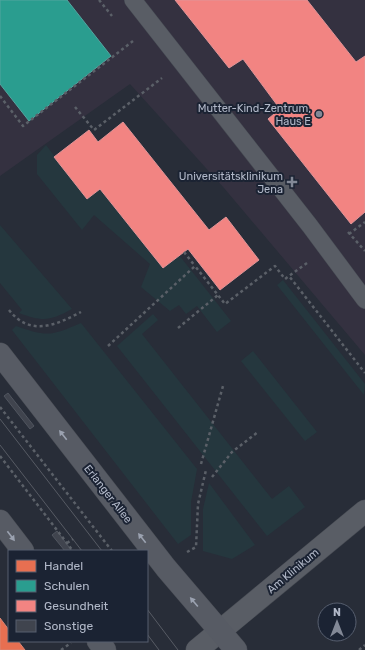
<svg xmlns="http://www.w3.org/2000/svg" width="365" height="650" viewBox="0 0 365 650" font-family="Rubik,sans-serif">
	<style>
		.medical { fill: #343140 }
		.green { fill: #25373e }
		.shops { fill: #e76f51; stroke: #d78575 }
		.schools { fill: #2a9d8f; stroke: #53a5a0 }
		.health { fill: #f28482; stroke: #df9497 }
		.building { fill: #40444e; stroke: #50555f }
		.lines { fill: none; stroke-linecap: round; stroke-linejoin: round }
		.service-casing { stroke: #454951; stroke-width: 18 }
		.minor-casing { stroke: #454951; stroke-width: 23 }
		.secondary-casing { stroke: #454951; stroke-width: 23 }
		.path { stroke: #5b6068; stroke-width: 2.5; stroke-dasharray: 3 3; stroke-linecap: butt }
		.service { stroke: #595d65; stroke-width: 17 }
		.minor { stroke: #595d65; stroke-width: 22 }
		.secondary { stroke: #575b64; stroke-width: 22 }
		.tram { stroke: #575b64; stroke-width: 1 }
		.oneway { fill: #9ba2b0 }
		.poi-dot { fill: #828896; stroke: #1b2333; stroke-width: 1.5 }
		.labels { text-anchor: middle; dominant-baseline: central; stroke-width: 4; stroke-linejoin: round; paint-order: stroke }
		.poi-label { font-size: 11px; fill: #b2b9c9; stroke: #1b2333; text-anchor: end }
		.street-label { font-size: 11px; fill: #b2b9c9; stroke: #1b2333 }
	</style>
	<rect width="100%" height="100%" fill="#282d38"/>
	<path class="medical" d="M0,0h365v355l-141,-167 -94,-104 -130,92z"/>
	<path class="green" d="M46,145l41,54 13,-10 63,79 16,-13 52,66 -14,11 -20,-26 -11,8 -7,-9 -9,6 -29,-24 9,-23 -56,-49 -12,15 -45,-56v-19z
		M0,225l72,84c-22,12 -29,13 -53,4l3,-3 -22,-27z
		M283,280l82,104 -1,11 -87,-110z
		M153,314l5,6 -16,14 130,165 17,-13 16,21 -38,29 -150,-190z
		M81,323l116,146 -6,33v33l-13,9 -166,-214 4,-4c31,11 35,10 65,-3z
		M253,351l64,81 -12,9 -64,-80z
		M209,483l46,62 -23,14 -29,-8v-42z"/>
	<path class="shops" d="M0,618l9,12v11h9l7,9h-25z"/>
	<path class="schools" d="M0,0h67l44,56 -82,65 -29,-37z"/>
	<path class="health" d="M175,0h132l49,62 9,-6v156l-14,12 -83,-105 12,-10 -37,-50 -14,9z
		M123,122l86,108 17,-13 33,43 -39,30 -32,-41 -25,19 -63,-79 -13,10 -33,-42 35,-27 9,12z"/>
	<path class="building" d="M8,393l26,33 -4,3 -26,-33z
		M57,531l15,20h-7l-13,-16z"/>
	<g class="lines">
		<g class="service-casing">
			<path id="service" d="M133,0l177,226 55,74"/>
		</g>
		<g class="minor-casing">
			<path id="minor" d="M197,650l168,-139"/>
		</g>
		<g class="secondary-casing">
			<path id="secondary" d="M0,354l166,214 70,82
				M0,521l23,30
				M98,641l7,9"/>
		</g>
		<path class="path" d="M99,0l13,16
			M0,96l23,30 110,-85
			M75,107l19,23 68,-52
			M348,232l17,19
			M349,234l16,-12
			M184,252l11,14
			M307,263l-18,13 76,97
			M9,310c21,27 47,15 72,2
			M178,328l40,-33
			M108,346l87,-80 30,38 50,-38 10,13 4,-3
			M0,407l112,144
			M0,456l73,95
			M201,464l22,-78
			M212,477l20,-25 26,-20
			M67,543l6,-4
			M187,552l9,-5 2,-43 8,-34
			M61,650l10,-7
			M359,650l6,-5"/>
		<use href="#service" class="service"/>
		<use href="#minor" class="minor"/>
		<use href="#secondary" class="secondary"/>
		<path class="tram" d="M0,419l102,132
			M0,445l82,106
			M147,609l31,41
			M147,634l12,16"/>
	</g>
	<defs><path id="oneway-solid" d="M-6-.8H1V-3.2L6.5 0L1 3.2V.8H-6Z"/></defs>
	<g class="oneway">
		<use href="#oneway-solid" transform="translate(63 435) rotate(-128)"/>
		<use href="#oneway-solid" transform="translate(11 536) rotate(53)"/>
		<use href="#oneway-solid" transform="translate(142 538) rotate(-128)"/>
		<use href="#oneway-solid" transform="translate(194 602) rotate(-130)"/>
	</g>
	<g class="poi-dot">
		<circle cx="319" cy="114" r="4"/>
		<path d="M290 176h4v4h4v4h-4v4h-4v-4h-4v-4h4z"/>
	</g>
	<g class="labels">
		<g class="poi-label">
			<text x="311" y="108">Mutter-Kind-Zentrum,<tspan x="311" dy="13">Haus E</tspan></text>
			<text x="283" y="176">Universitätsklinikum<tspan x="283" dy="13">Jena</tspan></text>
		</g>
		<g class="street-label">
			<text transform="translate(108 494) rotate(52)">Erlanger Allee</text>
			<text transform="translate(293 571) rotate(-40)">Am Klinikum</text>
		</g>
	</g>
	<rect x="8" y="550" width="140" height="92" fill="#1b2333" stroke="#575f6f"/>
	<rect x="16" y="560" width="20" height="12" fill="#e76f51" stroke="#575f6f"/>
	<text x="44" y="570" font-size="12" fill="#b2b9c9">Handel</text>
	<rect x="16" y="580" width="20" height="12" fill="#2a9d8f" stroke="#575f6f"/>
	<text x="44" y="590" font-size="12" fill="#b2b9c9">Schulen</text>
	<rect x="16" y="600" width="20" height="12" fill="#f28482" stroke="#575f6f"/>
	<text x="44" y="610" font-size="12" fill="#b2b9c9">Gesundheit</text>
	<rect x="16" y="620" width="20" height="12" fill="#40444e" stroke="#575f6f"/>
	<text x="44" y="630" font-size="12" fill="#b2b9c9">Sonstige</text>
	<g transform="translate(337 622)"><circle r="19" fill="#1b2333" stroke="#575f6f"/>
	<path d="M0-3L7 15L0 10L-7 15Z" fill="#828896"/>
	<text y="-6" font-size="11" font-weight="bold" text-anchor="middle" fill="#b2b9c9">N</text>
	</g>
</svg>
